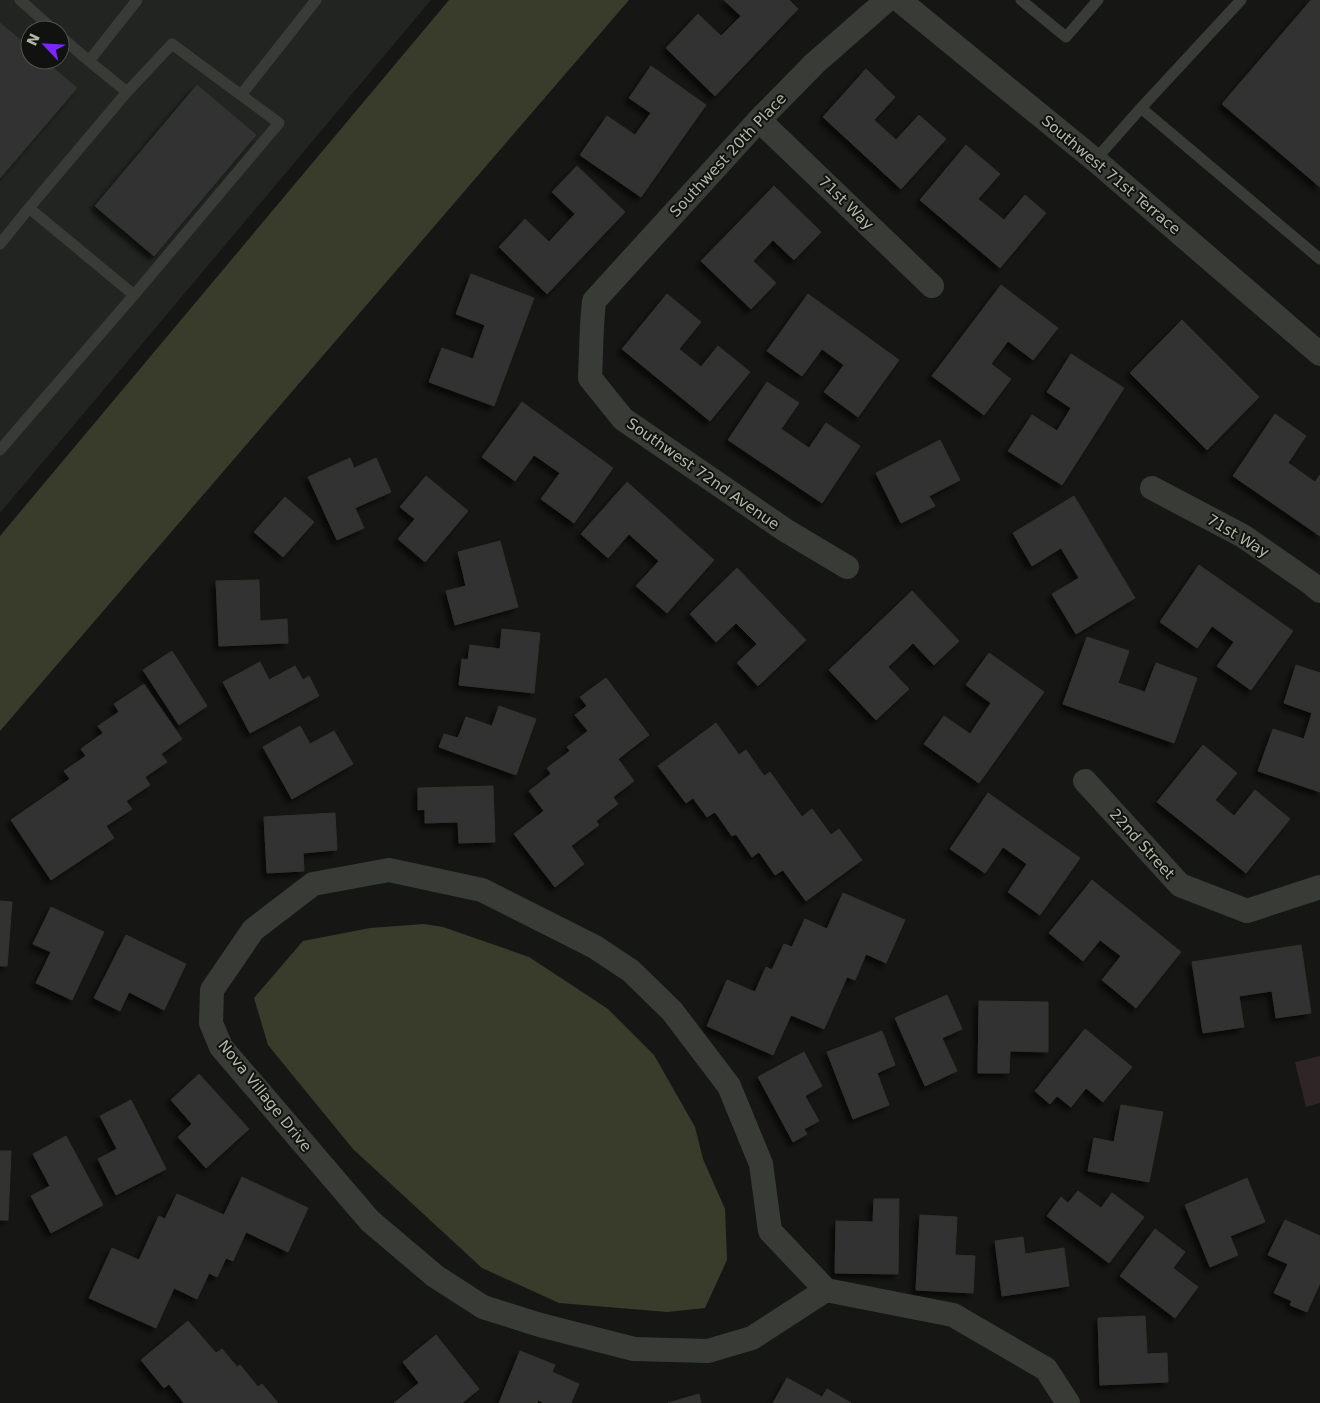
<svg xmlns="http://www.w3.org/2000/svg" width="1320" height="1403" viewBox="0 0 1320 1403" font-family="'DejaVu Sans',sans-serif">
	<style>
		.built { fill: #222421; fill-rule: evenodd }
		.green { fill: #2f2526 }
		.water { fill: #393c2a }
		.building { fill: #313330; stroke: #30332f; filter: url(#shadow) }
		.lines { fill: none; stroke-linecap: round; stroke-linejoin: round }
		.lane { stroke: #393c36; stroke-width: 11 }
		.street { stroke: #393c36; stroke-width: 24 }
		.labels { text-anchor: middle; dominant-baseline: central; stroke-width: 4; stroke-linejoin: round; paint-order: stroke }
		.street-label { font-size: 15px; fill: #b0b8a6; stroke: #111210 }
	</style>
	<defs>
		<filter id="shadow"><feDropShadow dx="-4.5" dy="4.5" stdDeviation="2.5" flood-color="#0009"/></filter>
	</defs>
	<rect width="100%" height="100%" fill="#161715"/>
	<path class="built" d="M0,0h431l-431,513zM30,30h30v30h-30z"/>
	<path class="green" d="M1320,1056v47l-14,4 -11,-45z"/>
	<path class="water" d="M449,0h180l-629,731v-195z
		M424,924l19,3 86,30 79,52 46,46 41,72 8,32 22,50 2,51 -22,48 -38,4 -108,-9 -77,-35 -129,-119 -85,-104 -14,-47 49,-57 67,-13z"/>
	<path class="building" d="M724,0h65l9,9 -83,87 -49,-48 32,-34 23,22 20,-20z
		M1311,0h9v187l-98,-83z
		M0,23l30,25v12h14l33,28 -77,90z
		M651,66l55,39 -65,92 -61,-42 27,-39 28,19 16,-22 -22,-15z
		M866,69l29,28 -21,23 22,20 23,-25 27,24 -45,50 -78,-72z
		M197,85l59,50 -102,121 -59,-50z
		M966,145l34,29 -22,25 26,21 21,-25 21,18 -46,55 -80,-68z
		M577,166l48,46 -78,82 -48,-47 26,-28 24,23 26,-28 -23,-22z
		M774,186l47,46 -27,28 -21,-20 -20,21 23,22 -25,26 -50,-48z
		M471,274l63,24 -40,108 -65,-24 13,-34 31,11 12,-34 -29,-11z
		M1001,285l57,43 -25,32 -25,-19 -17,23 20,15 -27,36 -52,-39z
		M667,294l34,28 -22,27 22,18 17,-21 32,26 -40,49 -88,-72z
		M808,294l91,66 -41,57 -34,-25 20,-27 -22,-16 -20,27 -35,-25z
		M1182,320l77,77 -52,53 -77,-77z
		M1071,354l53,34 -62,97 -54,-34 24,-36 25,16 14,-23 -24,-16z
		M767,382l32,21 -18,26 28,19 17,-25 34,23 -38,57 -94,-63z
		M522,402l91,66 -39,55 -33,-24 19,-26 -26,-18 -19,26 -33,-24z
		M1275,414l31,22 -18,27 27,19 5,-7v61l-87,-60z
		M940,440l20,40 -31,16 6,10 -34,17 -25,-50z
		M350,458l4,10 22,-10 15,34 -36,16 9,20 -27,12 -29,-63z
		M426,476l42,35 -43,51 -27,-23 17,-20 -15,-12z
		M627,482l87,78 -47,53 -31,-27 23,-25 -30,-27 -21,24 -27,-24z
		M1074,496l61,102 -59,36 -24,-40 27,-16 -18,-30 -29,18 -19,-33z
		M285,497l29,25 -31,35 -29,-25z
		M500,541l18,66 -63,18 -9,-34 20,-5 -8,-34z
		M1199,565l94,66 -42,59 -34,-24 17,-24 -22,-16 -15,22 -37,-26z
		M737,568l69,72 -48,46 -21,-23 20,-19 -21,-21 -20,19 -26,-28z
		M259,580l1,41 27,-2 1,24 -69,3 -3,-65z
		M912,591l47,50 -25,24 -21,-22 -25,24 21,22 -33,31 -47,-50z
		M502,629l38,4 -6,60 -75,-8 3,-26 6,1 2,-15 30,4z
		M1087,637l42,14 -11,32 27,9 11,-29 41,15 -23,65 -111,-39z
		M172,651l35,55 -28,19 -36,-55z
		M989,653l55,39 -65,91 -55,-39 20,-28 26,18 21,-31 -25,-18z
		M260,662l9,18 26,-14 8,14 6,-4 10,20 -69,37 -27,-51z
		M1296,665l24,8v119l-62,-21 15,-42 31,10 8,-26 -28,-10z
		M606,678l43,57 -31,24 16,22 -21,16 5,7 -22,17 3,4 -28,21 13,18 -29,23 -41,-53 30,-23 -15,-20 22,-17 -4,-6 23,-17 -3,-4 21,-16 -13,-16 12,-9 -7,-9z
		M144,684l38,55 -21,15 6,8 -22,15 5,8 -24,16 6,8 -26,17 8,12 -63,42 -40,-60 59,-41 -6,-8 22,-15 -5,-7 22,-16 -5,-7 21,-14 -5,-8z
		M499,706l37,13 -20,56 -77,-28 5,-13 14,4 8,-21 26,9z
		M716,723l23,32 7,-5 18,26 6,-4 32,45 10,-8 19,26 8,-6 23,31 -56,41 -23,-31 -8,5 -16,-23 -7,5 -16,-23 -4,2 -17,-24 -8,5 -14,-19 -7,5 -28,-37z
		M300,726l10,18 24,-13 19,33 -61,35 -29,-52z
		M1203,745l34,28 -22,27 19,16 21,-26 35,29 -44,54 -89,-71z
		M493,786l2,56 -36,1 -1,-21 -33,1v-14l-7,1v-22z
		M988,793l92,65 -40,57 -32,-23 19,-28 -24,-17 -18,26 -35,-24z
		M335,813l2,37 -34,3 1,18 -37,2 -3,-56z
		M1092,880l89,72 -45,56 -34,-28 19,-24 -21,-16 -17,21 -34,-28z
		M843,893l62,27 -19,43 -20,-9 -11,26 -8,-3 -23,52 -33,-14 -18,40 -66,-29 20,-46 28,12 11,-25 6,3 12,-26 8,3 13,-28 22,10z
		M0,901l12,1 -5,64h-7z
		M51,907l53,25 -32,68 -36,-17 15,-31 -18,-8z
		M126,935l60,29 -22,46 -35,-18 -9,19 -26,-13z
		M1301,945l10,68 -35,5 -4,-27 -33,5 5,31 -41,6 -11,-71z
		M947,995l15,34 -20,9 15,33 -32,15 -30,-68z
		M979,1001l69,1v50l-38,-1 -1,22h-31z
		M1085,1029l47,38 -29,35 -17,-14 -15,19 -14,-11 -7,8 -15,-13z
		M882,1031l13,34 -18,8 12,32 -36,14 -26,-67z
		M804,1052l18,34 -17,10 14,25 -15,8 3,5 -14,8 -35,-65z
		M199,1074l50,55 -43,39 -28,-31 14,-13 -21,-24z
		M131,1100l35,69 -50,26 -18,-36 19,-10 -17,-33z
		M1121,1105l42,7 -14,70 -61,-11 6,-33 20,4z
		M66,1136l37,69 -52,28 -20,-37 19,-10 -17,-32z
		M0,1151h11l-3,69h-8z
		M242,1177l66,31 -20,44 -42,-20 -13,29 -7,-3 -9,19 -8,-4 -12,26 -23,-11 -18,40 -67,-30 23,-50 27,12 20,-44 6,3 12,-25 47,21z
		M1247,1178l18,44 -35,14 8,19 -28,12 -25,-62z
		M1078,1191l23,17 11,-15 32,24 -35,46 -62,-47 14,-19 7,6z
		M874,1199h25l-1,75 -63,-1 1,-52 37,1z
		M920,1215l37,2 -2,38 20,1 -2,37 -57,-3z
		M1285,1220l35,16v47l-13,29 -17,-7 2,-4 -18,-8 14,-29 -20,-9z
		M1155,1229l30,23 -12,16 25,19 -23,31 -55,-42z
		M1023,1237l2,17 39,-6 5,38 -67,10 -7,-55z
		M1145,1316l2,38 20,-1 1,29 -68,3 -2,-67z
		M188,1321l28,32 6,-4 15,18 3,-2 18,22 4,-3 16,19h-94l-15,-19 -5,4 -23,-28z
		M436,1335l43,54 -17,14h-68l25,-20 -16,-21z
		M520,1351l35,14 -3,7 27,12 -8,19h-27l-6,-3 -1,3h-38z
		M787,1378l35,19 5,-8 24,14h-78z
		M699,1394l2,9h-33z"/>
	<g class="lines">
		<path class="lane" d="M20,0l34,30
			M1021,0l45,37 32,-37
			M60,36l29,25 48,-61
			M89,61l38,31 -98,116 105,87 145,-172 -38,-28 75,-95
			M127,92l45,-48 69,51
			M1141,108l179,151
			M1095,160l46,-52 100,-108
			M0,244l29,-36
			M0,450l134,-155"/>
		<path class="street" d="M899,0l196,160 225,194
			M759,120l173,166
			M1152,488l91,48 69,48 8,7
			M847,567l-62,-37 -162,-111 -33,-41 2,-53 2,-24 165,-181 56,-57 72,-63
			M1085,781l95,104 67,26 73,-24
			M389,870l93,20 113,57 36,24 41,40 57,75 32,78 9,67 56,59 -74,48 -44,13 -74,-2 -94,-24 -57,-18 -48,-31 -65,-55 -149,-174 -10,-24 1,-33 41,-60 60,-46z
			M826,1290l127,25 93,54 22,34"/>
	</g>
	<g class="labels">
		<g class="street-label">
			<text transform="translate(728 155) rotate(-47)">Southwest 20th Place</text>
			<text transform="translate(1111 175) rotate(40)">Southwest 71st Terrace</text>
			<text transform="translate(846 203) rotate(44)">71st Way</text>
			<text transform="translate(703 474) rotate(35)">Southwest 72nd Avenue</text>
			<text transform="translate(1238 536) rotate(31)">71st Way</text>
			<text transform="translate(1142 844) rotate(48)">22nd Street</text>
			<text transform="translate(265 1096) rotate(51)">Nova Village Drive</text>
		</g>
	</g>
	<g transform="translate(45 45) rotate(295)"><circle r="24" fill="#111210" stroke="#51544c"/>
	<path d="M0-4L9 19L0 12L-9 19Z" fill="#7d25ff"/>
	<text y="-8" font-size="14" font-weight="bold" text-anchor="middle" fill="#b0b8a6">N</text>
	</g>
</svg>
